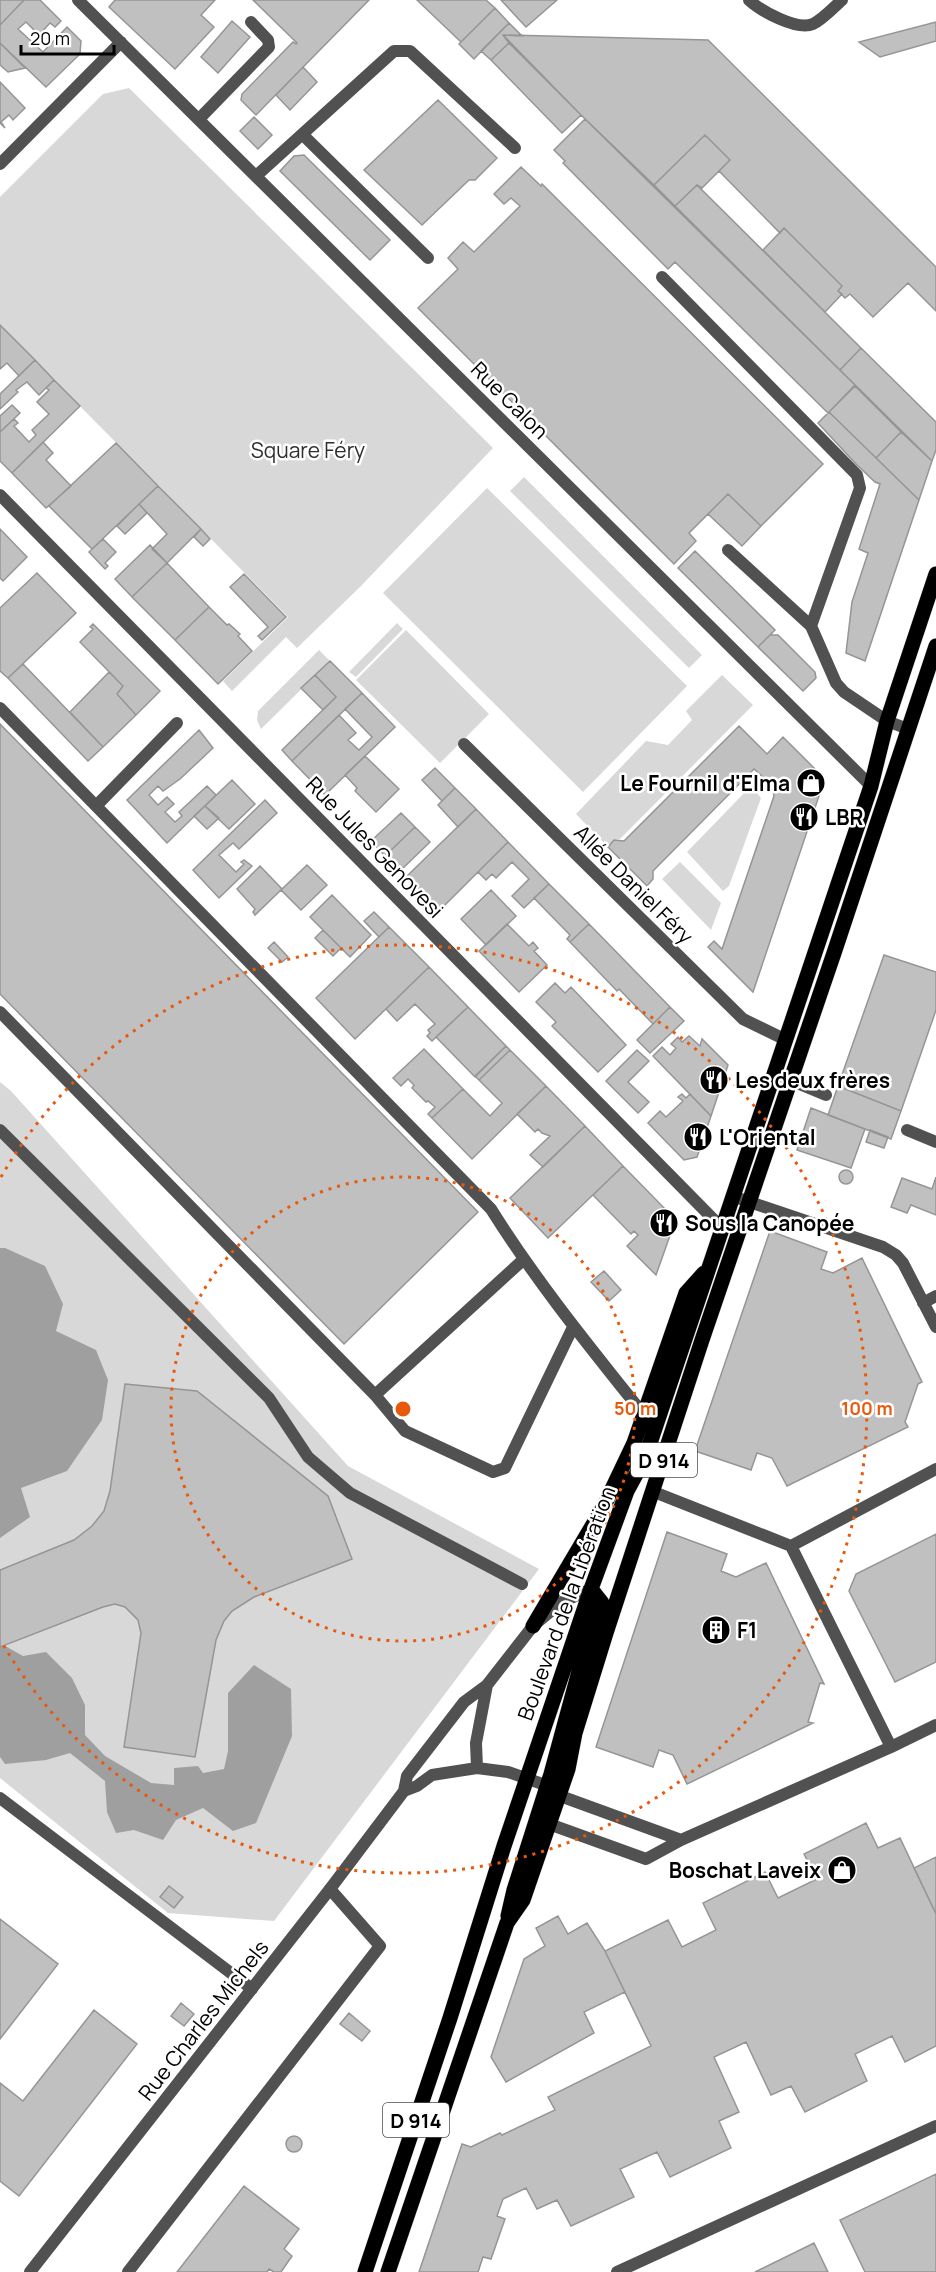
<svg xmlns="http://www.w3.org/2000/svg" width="936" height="2272" viewBox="0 0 936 2272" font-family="Manrope,sans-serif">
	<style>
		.green { fill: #d8d8d8 }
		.water { fill: #9f9f9f }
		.building { fill: #c0c0c0; stroke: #959595; stroke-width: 1.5 }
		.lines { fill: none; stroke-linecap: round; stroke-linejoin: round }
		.primary-casing { stroke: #dbdbdb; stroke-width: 16 }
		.service { stroke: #515151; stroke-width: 12 }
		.minor { stroke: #515151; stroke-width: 12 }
		.primary { stroke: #000; stroke-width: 15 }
		.ring { fill: none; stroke: #e8590c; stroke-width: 3; stroke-dasharray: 3 6 }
		.labels { text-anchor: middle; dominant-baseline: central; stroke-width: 5; stroke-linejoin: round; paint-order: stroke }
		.shield { fill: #fff; stroke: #4c4c4c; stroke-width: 1.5 }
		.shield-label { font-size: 20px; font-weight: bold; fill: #000 }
		.street-label { font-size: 21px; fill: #000; stroke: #fff }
		.park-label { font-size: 21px; fill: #2f2f2f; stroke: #fff }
		.poi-label { font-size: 21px; font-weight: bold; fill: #000; stroke: #fff; text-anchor: start }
		.centre { fill: #e8590c; stroke: #fff; stroke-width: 3 }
		.ring-label { font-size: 18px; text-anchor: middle; font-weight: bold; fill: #e8590c; stroke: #fff; stroke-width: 5; stroke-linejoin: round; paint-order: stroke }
	</style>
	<rect width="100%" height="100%" fill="#fff"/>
	<path class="green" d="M129,88l364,360 -133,139 -63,61 -11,-11 -54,54 -9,-10 65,-64 -288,-292v-128l103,-103z
		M524,477l178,178 -13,13 -179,-177z
		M487,488l200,198 -104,106 -200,-199z
		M397,623l6,6 -47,48 -7,-5z
		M406,630l83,84 -49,49 -84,-83z
		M319,650l11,11 -69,68 -4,-9 1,-9z
		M722,675l31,30 -133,134 -6,1 -6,7 -32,-33 70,-73 22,4 24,-25 -6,-9z
		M751,786l10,12 -32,88 -6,5 -36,-39z
		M680,862l41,41 -10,27 -49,-51z
		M0,1082l11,9 337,375 191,103 -265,352 -106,-8 -168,-135z"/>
	<path class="water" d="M0,1248h5l40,18 18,38 -7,27 40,19 12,30 -6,40 -35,51 -46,17 9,29 -30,21z
		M0,1643l23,13 23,-4 26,26 13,27v30l20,21 46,27 23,2v-17l24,-2 5,7 21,-4 4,-18v-58l26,-28 37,24 1,47 -36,87 -23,8 -30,-23 -27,12 -13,20 -29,-10 -18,3 -9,-21 -2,-31 -35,-28 -24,7 -41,4 -5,-7z"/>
	<path class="building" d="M0,0h24l-24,25z
		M24,0h16l21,21 -6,6 -5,-4 -11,12 -13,-13 -8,7 25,23 24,-25 14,14 -1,13 -34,33 -46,-44v-18z
		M115,0h100l-14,15 13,12 -39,42 -66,-62z
		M253,0h116l-113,115 -15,-15 1,-6 51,-52 3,2 1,-1z
		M417,0h69l9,8 -34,34z
		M501,0h56l-31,27z
		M495,8l14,15 -35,36 -15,-15z
		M232,21l18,16 -32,36 -17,-16z
		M936,22v19l-56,16 -21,-15z
		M509,23l13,13 -19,-1 6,8 -18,17 -10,-9z
		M503,35l205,5 228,227v44l-28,-28 -35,34 -23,-23 -5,4 -7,-7 4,-5 -58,-58 -4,5 -61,-62 11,-11 -25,-25 -51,50 -73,-70z
		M0,43l25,25 -17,4 -8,-7z
		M509,43l72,72 -19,18 -71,-73z
		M303,67l14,15 -27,28 -14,-15z
		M0,82l25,26 -12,12 -4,-5 -8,7 4,6 -5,-5z
		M438,100l59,58 -22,22h-6l-47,45 -58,-55z
		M254,117l18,18 -14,14 -18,-18z
		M585,119l270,266 -27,28 -153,-151 -7,7 -105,-106 2,-2 -11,-11z
		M705,135l25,25 -28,28 -5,-3 -22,21 -21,-21z
		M304,155l86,85 -20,20 -90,-89 14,-15z
		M521,167l20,19 1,-2 281,280 -62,62 -33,-32 -39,39 7,8 -22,23 -256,-256 40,-39 -10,-11 15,-16 11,10 46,-46 -9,-8 -7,6 -10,-10z
		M697,185l164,163 -21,22 -165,-164z
		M784,228l58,58 -4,5 4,3 -17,18 -62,-62z
		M0,325l35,35 -16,16 -12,-13 -7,6z
		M861,348l75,74v28l-4,11 -92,-91z
		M35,360l19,20 -15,15 -12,-13 -11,8 2,2 -18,17v-15z
		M54,380l26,26 -68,67 -12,-12v-29l14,-13 4,4 -4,3 15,16 7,-7 -4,-5 17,-16 -12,-12 12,-12 -3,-2z
		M855,386l46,46 -25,26 -47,-46z
		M12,405l8,8 -20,19v-16z
		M829,412l90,88 -54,161 -19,-8 6,-51 16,-49 -9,-4 21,-65 -5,-2 -19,-18 -38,-41z
		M901,432l31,29 -13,39 -43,-42z
		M43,442l10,11 -7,7 25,26 -25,22 -34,-35z
		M116,443l42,43 -66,63 -43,-43z
		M158,486l43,43 -34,34 -15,-14 15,-15 -28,-30z
		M728,494l33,32 -19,20 -34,-32z
		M139,504l8,9 -22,21 -8,-8z
		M0,529l27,28 -24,24 -3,-3z
		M201,529l9,10 -7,7 -9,-9z
		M103,539l13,13 -11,11 3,3 -3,3 -16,-17z
		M150,545l17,18 -35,34 -17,-18z
		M695,551l80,79 -17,17 -80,-79z
		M167,563l42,44 -34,33 -43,-43z
		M37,573l39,40 -68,65 -8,-7v-63z
		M244,574l42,43 -24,23 -4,-4 10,-9 -38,-40z
		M209,607l18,18 2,-1 11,10 -2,2 14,15 -34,33 -43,-44z
		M93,624l67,67 -24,24 -19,-21 6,-8 -43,-44 13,-13 -3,-2z
		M770,635h8l37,37 1,6 -13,13 -45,-44z
		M330,661l32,32 -70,68 -10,-11 54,-53 -21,-22z
		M23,664l80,83 -15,14 -80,-83z
		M109,672l14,14 -6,8 19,21 -33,32 -33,-35z
		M315,675l21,22 -13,13 -22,-22z
		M362,693l33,34 -70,68 -33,-34 47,-46 17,18 -8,7 11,10 13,-13 -27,-28z
		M0,724l478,488 -134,132 -344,-350z
		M739,726l28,28 16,-17 37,37 2,13 -69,205 -45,-45 6,-6 8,8 52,-153 -2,-11 -18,-16 -101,102v8l-6,7 -39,-39 6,-7 10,1z
		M199,730l14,18 -33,31 -17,12 -5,-5 -9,9 9,10 9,-8 7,7 -9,8 10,10 7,-6 -3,-4 28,-26 9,9 -49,48 -40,-43z
		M365,756l34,33 -23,23 -21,-21 2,-3 -12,-13z
		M435,768l20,20 -13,13 -20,-21z
		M232,780l23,24 -26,25 -24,-23z
		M455,788l21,21 -18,18 -20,-22z
		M265,800l12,13 -38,36 -6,-6 -14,12 17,17 8,-8 -3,-2 3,-2 8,6 -33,32 -26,-28z
		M205,806l14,12 -12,11 -13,-13z
		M476,809l32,33 -69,69 -33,-34z
		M401,813l14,14 -30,29 -14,-15z
		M415,827l15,15 -30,29 -15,-15z
		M508,842l41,42 -25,24 -12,-12 17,-17 -17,-17 -16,16 -4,-4 -6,6 -8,-8z
		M307,865l20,20 -26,25 -20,-20z
		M260,866l22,23 -27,26 -2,-3 2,-3 -18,-20z
		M549,884l40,40 -19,18 -3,-3 3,-4 -36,-37z
		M491,890l25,26 -30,29 -25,-26z
		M332,895l39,40 -21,22 -40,-40z
		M374,912l15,15 -10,10 -15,-16z
		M507,924l22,22 4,-4 5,6 -4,3 13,14 -28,27 -40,-41z
		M589,924l81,83 -17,17 -34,-35 -2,2 -47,-49z
		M389,927l40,40 -74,72 -39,-41z
		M323,930l18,18 -8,8 -18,-18z
		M274,942l14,15 -6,5 -14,-14z
		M884,955l52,17v38l-35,101 -63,-25z
		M429,967l39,40 -36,34 -5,-5 3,-3 -2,-3 7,-6 -20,-20 -18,17 -11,-12z
		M555,983l10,10 6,-6 55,58 -28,27 -46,-46 4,-4 -20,-20z
		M468,1007l38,39 -31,31 -39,-40z
		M670,1007l14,14 -34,32 -13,-13z
		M689,1036l11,10 2,-7 26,26 -17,51 -58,-60 9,-9 8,8 6,-7 -5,-4 7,-7 4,5z
		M506,1046l4,4 -31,30 -4,-4z
		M424,1049l39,40 -31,29 -4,-4 7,-7 -7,-6 -2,1 -14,-14 2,-3 -6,-6 -7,7 -8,-8z
		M510,1050l36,36 -74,73 -40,-41 31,-29 27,27 12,-13 -23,-23z
		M637,1050l12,11 -21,21 21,20 -11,11 -32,-32z
		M546,1086l39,40 -42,41 -13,-12 20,-19 -8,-3 -4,-4 -3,3 -18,-18z
		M838,1086l63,25 -10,28 -63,-24z
		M682,1094l4,4 4,-4 21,22 -14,41 -13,3 -36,-37 12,-12 6,6 17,-16 -5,-4z
		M811,1108l54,21 -14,39 -54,-18z
		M585,1126l38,40 -75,72 -38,-40z
		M870,1130l18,7 -4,11 -18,-6z
		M623,1166l47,48 3,13 -17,48 -29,-29 11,-11 -4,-4 -3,3 -38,-39z
		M839 1177a7 7 0 1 1 14 0a7 7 0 1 1-14 0Z
		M936,1177v38l-25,-10 -4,8 -16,-6 11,-29 30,11z
		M770,1231l57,21 -6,17 12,4 29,-15 60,124 -4,2 -13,38 3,5 -121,59 -15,-28 -15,-5 -6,17 -56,-19z
		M604,1271l17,19 -12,11 -18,-19z
		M125,1384l72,7 131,105 24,63 -98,38 -22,14 -8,10 -8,19 -21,117 -71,-10 17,-114 -3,-13 -13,-13 -10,-3 -12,3 -103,40v-77l74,-30 18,-14 12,-15 6,-20z
		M667,1532l60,22 -6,17 15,6 30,-14 58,121 -4,-1 -12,39 5,1 -126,61 -14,-29 -14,-5 -6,17 -57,-20z
		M936,1534v128l-41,20 -46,-91 7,-17z
		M866,1823l12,25 22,-10 36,76v132l-31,16 -13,-26 -37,18 12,27 -62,31 -14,-26 -20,9 -25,-53 -32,15 25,55 -20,9 12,27 -61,29 -13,-25 -37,17 14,28 -63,29 -14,-26 -20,9 -11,-21 -23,11 -6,17 8,3 -14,40 -8,-2 -5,15h-59l43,-128 9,3 29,-14 2,2 53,-25 -7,-13 103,-51 -46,-95 63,-31 14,27 34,-17 -13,-27 62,-31 13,26 39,-19 -13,-25z
		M936,1857v57l-22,-46z
		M169,1886l14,11 -9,11 -14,-11z
		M558,1916l10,18 19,-11 18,28 20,41 -41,20 10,21 -88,49 -15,-25 33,-98 21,-13 -9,-18z
		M0,1919l58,45 -58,75z
		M181,2003l13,11 -10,12 -13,-10z
		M94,2010l43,34 -118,152 -19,-15v-98l23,18z
		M349,2013l21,18 -8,10 -22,-17z
		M286 2144a8 8 0 1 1 16 0a8 8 0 1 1-16 0Z
		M936,2174v98h-71l-25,-52z
		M244,2186l55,43 -15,20 8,7 -11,16h-7l-5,-3 -2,3h-90z
		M814,2243l14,29h-73z"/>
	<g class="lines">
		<g class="primary-casing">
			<path id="primary" d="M533,1626l71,-120 30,-63 52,-150 18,-20
				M508,1916l6,-26 37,-116 30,-110 21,-61 -11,-14
				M365,2272l85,-254 54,-172 87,-257 36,-98 18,-33 226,-672 16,-65 49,-147
				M388,2272l119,-349 16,-23 45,-131 7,-36 31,-100 96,-293 132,-387 102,-307"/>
		</g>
		<path class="service" d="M749,0c12,11 48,31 64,24 10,-5 21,-17 29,-24
			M199,119l70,-72 -1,-7 -17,-18
			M303,135l125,123
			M256,176l138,-125h16l105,97
			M662,277l195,198 3,13 -49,138
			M728,550l83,76 25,57 8,9 43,29 21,8
			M0,708l491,501c47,75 102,142 157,211
			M464,744l279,275 43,21
			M96,806l81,-83
			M0,1012l375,383 148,-135
			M773,1073l53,22
			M0,1130l269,268 39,59 42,36 172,91
			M907,1130l29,12
			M732,1196l151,51 13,8 7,8 33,64
			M923,1303l13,-7
			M375,1395l30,36 88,41 12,-4 68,-141
			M654,1492l137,54 145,-77
			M791,1546l100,201 45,-22
			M552,1793l129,47
			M0,1798l252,191
			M549,1824l97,35 35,-19 210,-93
			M128,2272l252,-326 -50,-57
			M617,2272l319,-146"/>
		<path class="minor" d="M78,0l793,786
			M0,164l121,-122
			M0,495l721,732
			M477,1768l-1,-25 11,-58
			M404,1791l13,-5 15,-11 45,-7 31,4 46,16
			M30,2272l300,-383 74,-98 3,-15 57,-74 23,-17 46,-59 29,-24 29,-13"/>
		<use href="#primary" class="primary"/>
	</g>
	<g class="ring">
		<circle cx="403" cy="1409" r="232"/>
		<path d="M1 1177A464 464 0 1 1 1 1641"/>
	</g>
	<defs>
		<g id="shop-disc" transform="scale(1.5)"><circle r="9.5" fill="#000" stroke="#fff"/><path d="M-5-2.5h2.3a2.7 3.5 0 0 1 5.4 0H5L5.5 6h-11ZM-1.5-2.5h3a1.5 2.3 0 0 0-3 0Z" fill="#fff"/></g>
		<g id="restaurant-disc" transform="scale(1.5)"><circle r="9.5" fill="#000" stroke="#fff"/><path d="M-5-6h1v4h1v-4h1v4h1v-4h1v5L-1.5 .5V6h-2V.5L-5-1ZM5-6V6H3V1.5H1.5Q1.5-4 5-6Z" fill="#fff"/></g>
		<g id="building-disc" transform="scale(1.5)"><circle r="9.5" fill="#000" stroke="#fff"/><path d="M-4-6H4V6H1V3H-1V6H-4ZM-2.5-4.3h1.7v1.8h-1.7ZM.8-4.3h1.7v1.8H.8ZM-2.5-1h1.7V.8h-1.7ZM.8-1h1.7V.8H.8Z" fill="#fff"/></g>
	</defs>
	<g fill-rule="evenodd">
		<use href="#shop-disc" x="811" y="783"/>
		<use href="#restaurant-disc" x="804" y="817"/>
		<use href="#restaurant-disc" x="714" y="1080"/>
		<use href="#restaurant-disc" x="698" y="1137"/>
		<use href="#restaurant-disc" x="664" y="1223"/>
		<use href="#building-disc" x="716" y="1630"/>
		<use href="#shop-disc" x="842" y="1870"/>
	</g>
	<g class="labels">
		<g class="shield">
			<rect x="631" y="1443" width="66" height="34" rx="4.5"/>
			<rect x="383" y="2103" width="66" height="34" rx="4.5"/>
		</g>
		<g class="shield-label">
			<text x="664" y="1460">D 914</text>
			<text x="416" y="2120">D 914</text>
		</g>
		<g class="street-label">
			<text transform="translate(510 400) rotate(45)">Rue Calon</text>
			<text transform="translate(375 847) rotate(46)">Rue Jules Genovesi</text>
			<text transform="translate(634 884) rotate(45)">Allée Daniel Féry</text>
			<text transform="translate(566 1603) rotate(-70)">Boulevard de la Libération</text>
			<text transform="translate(203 2020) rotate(-52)">Rue Charles Michels</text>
		</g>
		<g class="park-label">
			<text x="308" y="450">Square Féry</text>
		</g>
		<g class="poi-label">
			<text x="790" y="783" text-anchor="end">Le Fournil d'Elma</text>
			<text x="825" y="817">LBR</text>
			<text x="735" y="1080">Les deux frères</text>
			<text x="719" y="1137">L'Oriental</text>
			<text x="685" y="1223">Sous la Canopée</text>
			<text x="737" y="1630">F1</text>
			<text x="821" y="1870" text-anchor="end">Boschat Laveix</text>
		</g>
	</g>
	<circle cx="403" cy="1409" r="9" class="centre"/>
	<g class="ring-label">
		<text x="635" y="1415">50 m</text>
		<text x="867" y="1415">100 m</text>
	</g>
	<path d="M21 45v9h93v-9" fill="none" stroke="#000000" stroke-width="3"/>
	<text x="30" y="45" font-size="18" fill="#000000" stroke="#ffffff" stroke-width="4.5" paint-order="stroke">20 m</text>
</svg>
